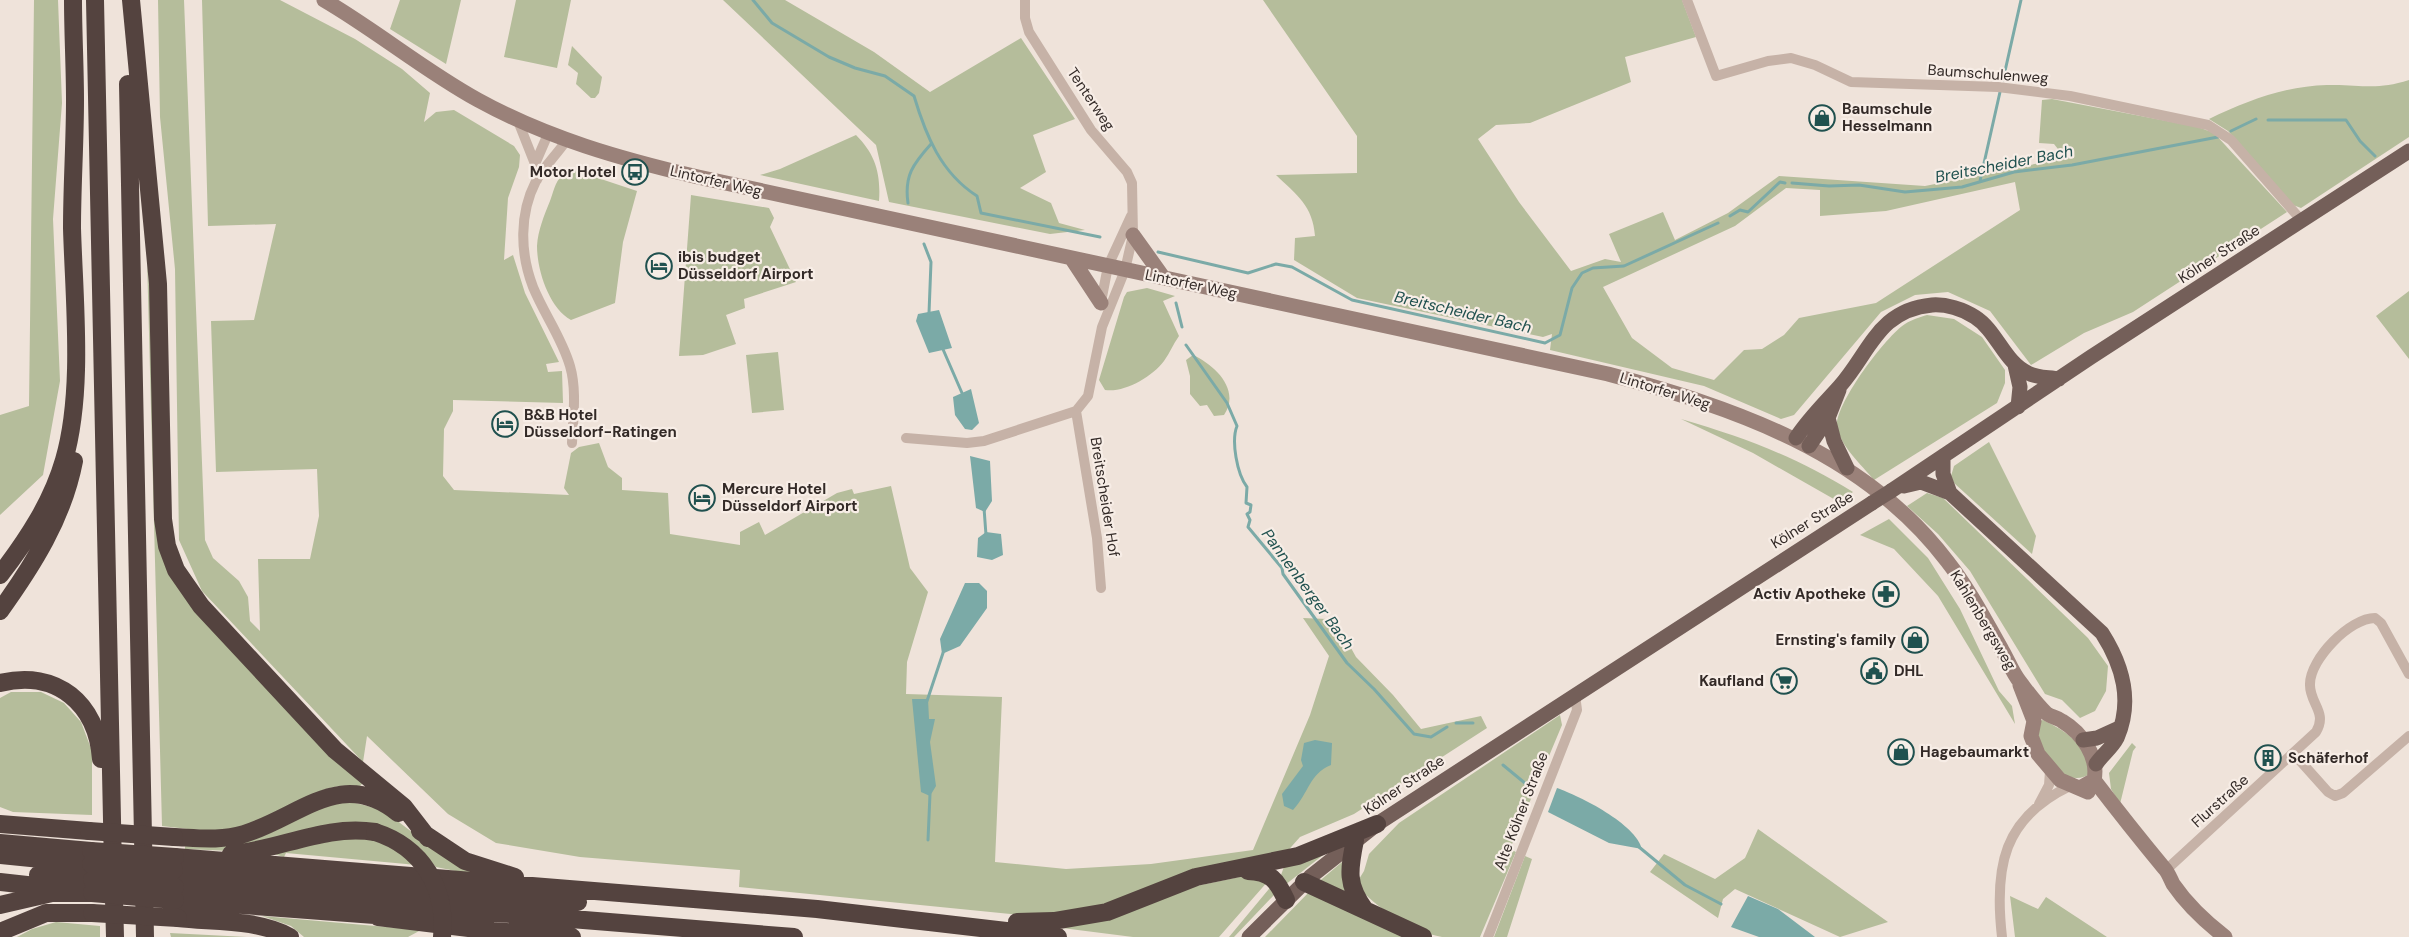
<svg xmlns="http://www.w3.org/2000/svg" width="2409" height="937" viewBox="0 0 2409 937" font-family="'DM Sans',sans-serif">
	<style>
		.green { fill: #b5bd9b; fill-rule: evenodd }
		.water { fill: #7baaa7 }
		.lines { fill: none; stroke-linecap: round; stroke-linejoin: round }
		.stream { stroke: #7baaa7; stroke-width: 3 }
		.street { stroke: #c6b2a7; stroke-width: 10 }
		.secondary { stroke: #9a8179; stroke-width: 15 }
		.primary { stroke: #745f59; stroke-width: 15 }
		.highway { stroke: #54433f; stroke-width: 18 }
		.primary-bridge { stroke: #745f59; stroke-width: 15 }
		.highway-bridge { stroke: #54433f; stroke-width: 18 }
		.labels { text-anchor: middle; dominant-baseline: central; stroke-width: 4.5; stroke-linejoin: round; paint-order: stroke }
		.street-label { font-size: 15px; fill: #332a27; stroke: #f7ede6 }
		.poi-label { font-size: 15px; font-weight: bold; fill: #332a27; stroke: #f7ede6; text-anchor: start }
		.water-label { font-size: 16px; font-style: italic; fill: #20514f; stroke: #f7ede6 }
	</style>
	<rect width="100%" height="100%" fill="#efe3da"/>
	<path class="green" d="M34,0h24l4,103 -9,116 7,162 -17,94 -43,40v-100l29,-9z
		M158,0h26l21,540 8,18 26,23 9,16 2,24 10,10 -2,-72h52l9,-43 -2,-47 -101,3 -5,-151 43,-1 22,-96 -68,2 -6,-226h78l75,39 47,30 28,24 -6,29 12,-10 18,-2 60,36 6,9 -1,12 -11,31 -4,62 9,-5 12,38 34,69 -13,2 2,8 14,-1 1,32 -110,-3v11l-9,18 -1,47 11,14 115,5 -5,-7 7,-35 8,-6 20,-4 9,24 14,11v12l46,3 2,41 70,11v-13l19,-10 6,13 72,-42 15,-4 2,5 37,-8 19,82 18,24 -21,70 -1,32 96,3 -7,165 71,7 85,-5 102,-14 57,-135 19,-59 -26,-38 24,1 14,11 15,27 37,38 28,34 60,-13 6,12 -133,86 -54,23 -16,18 -211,58 -53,2 -281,-28 1,-17 -160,-13 -84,-14 -48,-29 -81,-78 -4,26 -161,-171 -23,-51 -4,-271 -15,-152z
		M400,0h61l-15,64 -56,-35z
		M516,0h55l-14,68 -53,-11z
		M723,0h62l89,52 56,40 91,-54 54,81 -42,16 13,37 -26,16 31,15 8,20 26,7 -35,4 -161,-32 -13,-57z
		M1263,0h419l14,37 -71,20 6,25 -101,41 -34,2 -18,14 41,63 52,69 34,-12 16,3 -12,-28 54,-22 12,28 53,-27 51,-37 146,10 140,-28 -11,-14 -15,-1 3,-43 10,-1 146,28 16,6 73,79 -154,100 -49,21 -53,32 -41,-54 -42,-19 -33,3 -34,17 -87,103 -13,4 -77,-33 -154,-36 2,-16 -9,3 -186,-39 -63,-38 1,-22 20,-2c-2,-30 -18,-41 -39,-61l81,-2v-37zM2015,182l5,28 -144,93 -77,15 -15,17 -22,14 -18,1 -30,30 -42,-12 -40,-30 -29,-51 132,-61 51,-38 34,2v26l66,-5z
		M572,46l30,31 -3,16 -4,5h-4l-15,-14 2,-11 -10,-8z
		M2409,80v57l-108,71 -8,-3 -65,-74 -19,-12c38,-18 76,-33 118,-34 34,-1 48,6 82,-5z
		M856,135c19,19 25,38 23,66l-119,-26 20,-6z
		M574,170l63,21 -14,51 -8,61 -44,17c-22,-12 -34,-50 -34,-74 1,-16 7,-30 13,-45 3,-7 5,-20 12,-25 3,-3 9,-4 12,-6z
		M691,195l78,13 5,10 -4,9 26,55 -52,17 1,9 -19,7 10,29 -33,11 -24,1z
		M147,258l22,304 194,221 -4,4c-42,-9 -76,31 -115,40 -28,7 -54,2 -82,-1z
		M1147,288l28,8 -12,5 16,35c-6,8 -9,17 -15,25 -12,16 -40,32 -59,29l-6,-10 25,-83 3,-5z
		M2409,291v68l-33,-43z
		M1927,315l27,4 28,18 23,33v13l-8,20 -123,77c-13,-16 -33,-33 -37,-53 -3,-22 49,-91 68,-103 6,-4 15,-7 22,-9z
		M778,352l6,58 -32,3 -6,-58z
		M1193,355c22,10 48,35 31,60l-10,1 -7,-11 -7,1 -10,-12v-18l-4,-16z
		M1681,419c65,19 113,37 172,73l-14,10 -86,-49z
		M1989,442l47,94 -4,18 -78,-71 -3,-7 3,-10z
		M1927,493l16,5 145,140 20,28 -2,25 -11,20 -15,7 -18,-18 -17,-6 -75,-123 -32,-37 -31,-28z
		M1889,519l39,39 32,51 39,82 13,15 3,18 -77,-128 -44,-47 -34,-14z
		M11,692h30l23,11 17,19 11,29v64l-79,-3 -13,-5v-109z
		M1560,715l2,10 -52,124 6,3 -36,85c-12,0 -26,0 -38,0 -29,-5 -68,-30 -86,-53l8,-13 5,-17 30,-31z
		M2043,720c27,13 40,23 48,53 -28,21 -60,-29 -52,-52z
		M2132,743l4,4 -3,4 -13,53 -9,-15 -2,-16z
		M344,800l39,10 46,35 46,30 -39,-8 -19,-21 -18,-13 -168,18 -46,-2v-6z
		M1758,829l130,93 -48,15 -105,-48 -12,10 -5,19 -68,-46 14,-18 51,25 30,-21z
		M333,835l49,6 35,24 -131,-12 -2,4 -10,-3z
		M1332,848l-47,37 -4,-10 4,-11z
		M1525,856l7,3 -25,78h-13z
		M1348,857l1,35 -33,-8z
		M1249,875l20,5 -50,57h-86l-71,-9 115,-38z
		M1273,884l1,11 -40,42h-5z
		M1311,890l97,47h-143z
		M2010,896l28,13 8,-12 61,40h-92z
		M262,916l159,14 -13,7h-104l-13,-11z
		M56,922l44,4v11h-83l15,-8z
		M170,933l77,4h-76z"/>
	<path class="water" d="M939,310l13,38 -23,5 -13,-32 2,-7z
		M971,389l8,34 -7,7 -7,-1 -10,-14 -2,-18z
		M970,456l20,5 2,40 -7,11 -9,-4z
		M986,532l15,2 2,21 -11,5 -15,-3 1,-19z
		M965,583h14l8,8v17l-27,38 -18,8 -2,-15z
		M912,699h16l1,20h6l-5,23 6,44 -6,10 -9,-4z
		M1315,740l17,3 -1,22c-22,9 -22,28 -38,45l-9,-4 -2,-12 21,-28 -2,-6 3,-17z
		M1557,788c23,8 79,36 85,61l-33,-6 -61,-31z
		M1748,896l30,13 37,28h-56l-28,-10z"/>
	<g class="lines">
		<path class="stream" d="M753,0l19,23 57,34 26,11 30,8 29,20c12,40 27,77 63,100l4,17 119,24
			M2003,80l18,-80
			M2268,120h78l14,21 15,15
			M2231,131l25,-12
			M1980,181l20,-89
			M1792,183l37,3 30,-1 46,7 57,-5 52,-15 58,-7 146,-28
			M908,203c-4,-27 5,-39 23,-59
			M1730,216l10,-6 8,2 32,-30 5,1
			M924,244l7,18 -2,51
			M1158,252l90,21 28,-9 16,3 60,33 193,43 15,-8 12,-47 10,-15 11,-5 31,-2 94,-43
			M1176,303l6,24
			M1186,345l41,58 10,23c-6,15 0,48 10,61l-1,16 5,2 -1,7 -3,2 3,6 -2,7 34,41 1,6 64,89 27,26 40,45 17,3 16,-10
			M942,347l20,46
			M984,508l2,27
			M927,701l16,-48
			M1456,723h17
			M1503,765l29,24
			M928,840l2,-46
			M1639,847l46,38 36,19"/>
		<path class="street" d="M1025,0v18l4,14 62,98 36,42 5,11 1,52 -8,35 -23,57 -14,69 -12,15 21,127 4,50
			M1687,0l29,76 52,-15 23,-3 24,7 36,17 147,5 72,9 138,29 23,15 71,81
			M518,121l17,43
			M566,141c-9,13 -22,26 -30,40 -17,33 -16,72 -3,106 11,27 29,51 37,79 7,24 3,52 2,77
			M537,180l-2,-16 13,-30
			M1101,302l7,-36 23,-50
			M906,438l61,5 17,-2 92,-30
			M2294,754l34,38 7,4 8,-3 66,-57
			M2039,804l10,-19 1,-14
			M2166,870l150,-138c12,-20 -7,-29 -6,-48 0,-25 40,-66 65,-66l6,5 28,51
			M1488,937l89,-227 -2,-15
			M2002,937c-8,-70 1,-119 68,-151"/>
		<path class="secondary" d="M324,0c53,31 101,71 154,100 69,38 143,59 220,77l910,197c127,34 256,78 339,187 22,28 38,59 55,89 6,10 10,22 18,32 7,9 17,23 26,31 4,4 11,4 16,8 20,12 37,36 32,59l-14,8
			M1133,235l30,42
			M1072,259l29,44
			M2020,685l14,36 -3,15 7,18 22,26 28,12
			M2094,780c23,30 46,59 70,88 4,4 6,10 9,16 13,19 34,39 52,53"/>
		<path class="primary" d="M2015,365l5,22 -2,20
			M1828,418l6,23 13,27
			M1796,438c13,-20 28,-34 44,-52 30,-34 38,-76 92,-81 14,-1 31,4 43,12 22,14 29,45 53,56 9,5 21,4 31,6
			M1809,446l19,-28 11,-28
			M1943,456v18l7,19
			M1904,486l17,-4 29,11 152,140c21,33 31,68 15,105 -5,10 -15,17 -21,26
			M1891,491l200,-134 318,-206
			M2083,740l14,-2 22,-10
			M1249,937l61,-60 67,-53 495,-321"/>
		<path class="highway" d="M95,0l18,868
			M131,0l27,284 5,235 4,27 9,24 25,36 134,144 69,57 24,31
			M128,84l17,853
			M0,575c27,-35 52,-73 64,-115 20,-69 10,-160 8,-232 0,-43 3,-85 3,-128 0,-33 -2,-67 -2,-100
			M0,611c33,-46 63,-93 74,-150
			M0,683c57,-14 97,21 101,76
			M0,824l89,7
			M420,831l45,30 50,16
			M174,837c24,1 47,4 70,-3 56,-17 97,-67 154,-21
			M1355,840c-6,30 -9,44 10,70
			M0,843l91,8
			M231,854c49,-4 94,-30 144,-22
			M0,855l91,9
			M175,857l642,52 241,28
			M174,870l404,32
			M1248,871c23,1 29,9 38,29
			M38,875l54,5
			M0,882l54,6
			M1304,882l119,55
			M175,887l619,50
			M114,899l1,38
			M175,900l213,16
			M0,905l52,-12h40
			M378,917l115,14 79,6
			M178,918c35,4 80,1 112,19
			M1017,922l37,-1 53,-9 89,-35 102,-21 79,-32
			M0,932l46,-19h46"/>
		<path class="primary-bridge" d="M1872,503l19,-12"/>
		<path class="highway-bridge" d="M89,831l85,6
			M375,832c47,15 72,56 67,105
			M91,851l84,6
			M91,864l83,6
			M92,880l83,7
			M92,893l83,7
			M92,913l86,5"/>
	</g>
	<defs>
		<g id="shop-ring" transform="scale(1.35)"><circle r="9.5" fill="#f7ede6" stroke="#20514f" stroke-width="1.5"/><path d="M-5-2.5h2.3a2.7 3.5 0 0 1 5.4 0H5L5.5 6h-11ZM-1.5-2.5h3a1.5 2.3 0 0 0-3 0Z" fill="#20514f"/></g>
		<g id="bus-ring" transform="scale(1.35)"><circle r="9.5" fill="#f7ede6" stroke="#20514f" stroke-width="1.5"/><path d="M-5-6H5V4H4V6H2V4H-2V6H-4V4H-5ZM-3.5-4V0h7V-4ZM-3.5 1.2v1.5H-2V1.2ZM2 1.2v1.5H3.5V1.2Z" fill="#20514f"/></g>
		<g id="hotel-ring" transform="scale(1.35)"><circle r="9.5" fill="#f7ede6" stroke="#20514f" stroke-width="1.5"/><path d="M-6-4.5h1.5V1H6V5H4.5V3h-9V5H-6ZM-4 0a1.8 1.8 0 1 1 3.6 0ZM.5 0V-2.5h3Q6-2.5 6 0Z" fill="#20514f"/></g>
		<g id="pharmacy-ring" transform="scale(1.35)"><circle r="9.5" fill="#f7ede6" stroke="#20514f" stroke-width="1.5"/><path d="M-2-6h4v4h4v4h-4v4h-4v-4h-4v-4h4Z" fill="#20514f"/></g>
		<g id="civic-ring" transform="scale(1.35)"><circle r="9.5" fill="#f7ede6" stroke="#20514f" stroke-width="1.5"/><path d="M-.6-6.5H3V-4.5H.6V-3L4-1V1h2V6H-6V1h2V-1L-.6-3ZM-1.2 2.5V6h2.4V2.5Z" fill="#20514f"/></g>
		<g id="supermarket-ring" transform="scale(1.35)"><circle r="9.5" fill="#f7ede6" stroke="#20514f" stroke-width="1.5"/><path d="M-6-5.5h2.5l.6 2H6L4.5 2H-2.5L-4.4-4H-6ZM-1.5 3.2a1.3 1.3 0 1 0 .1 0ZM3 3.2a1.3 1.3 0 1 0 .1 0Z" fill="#20514f"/></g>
		<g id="building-ring" transform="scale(1.35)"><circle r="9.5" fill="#f7ede6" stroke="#20514f" stroke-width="1.5"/><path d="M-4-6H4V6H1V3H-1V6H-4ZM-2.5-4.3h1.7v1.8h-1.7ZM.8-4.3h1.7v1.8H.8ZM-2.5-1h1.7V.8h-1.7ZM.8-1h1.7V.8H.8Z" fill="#20514f"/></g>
	</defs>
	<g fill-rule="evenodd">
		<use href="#shop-ring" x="1822" y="118"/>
		<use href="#bus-ring" x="635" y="172"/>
		<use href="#hotel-ring" x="659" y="266"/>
		<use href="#hotel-ring" x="505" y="424"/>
		<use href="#hotel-ring" x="702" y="498"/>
		<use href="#pharmacy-ring" x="1886" y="594"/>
		<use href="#shop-ring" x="1915" y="640"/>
		<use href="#civic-ring" x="1874" y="671"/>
		<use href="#supermarket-ring" x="1784" y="681"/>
		<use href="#shop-ring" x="1901" y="752"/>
		<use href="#building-ring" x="2268" y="758"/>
	</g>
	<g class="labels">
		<g class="street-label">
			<text transform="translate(1988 74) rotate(4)">Baumschulenweg</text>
			<text transform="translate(1091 99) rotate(56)">Tenterweg</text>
			<text transform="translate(716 181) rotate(13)">Lintorfer Weg</text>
			<text transform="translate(2219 254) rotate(-33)">Kölner Straße</text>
			<text transform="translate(1191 284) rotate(12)">Lintorfer Weg</text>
			<text transform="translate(1665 391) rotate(17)">Lintorfer Weg</text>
			<text transform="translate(1105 497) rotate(81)">Breitscheider Hof</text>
			<text transform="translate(1812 520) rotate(-32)">Kölner Straße</text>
			<text transform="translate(1983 620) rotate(59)">Kahlenbergsweg</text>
			<text transform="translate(1404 785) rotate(-34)">Kölner Straße</text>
			<text transform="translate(2220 801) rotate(-42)">Flurstraße</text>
			<text transform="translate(1521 811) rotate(-69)">Alte Kölner Straße</text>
		</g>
		<g class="poi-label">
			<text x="1842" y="109">Baumschule<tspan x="1842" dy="17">Hesselmann</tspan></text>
			<text x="616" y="172" text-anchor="end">Motor Hotel</text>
			<text x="678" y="257">ibis budget<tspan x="678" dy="17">Düsseldorf Airport</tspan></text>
			<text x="524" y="415">B&amp;B Hotel<tspan x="524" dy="17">Düsseldorf-Ratingen</tspan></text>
			<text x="722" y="489">Mercure Hotel<tspan x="722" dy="17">Düsseldorf Airport</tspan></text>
			<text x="1866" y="594" text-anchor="end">Activ Apotheke</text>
			<text x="1896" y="640" text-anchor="end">Ernsting's family</text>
			<text x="1894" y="671">DHL</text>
			<text x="1764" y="681" text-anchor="end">Kaufland</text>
			<text x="1920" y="752">Hagebaumarkt</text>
			<text x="2288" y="758">Schäferhof</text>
		</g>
		<g class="water-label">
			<text transform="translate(2004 164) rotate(-11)">Breitscheider Bach</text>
			<text transform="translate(1463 312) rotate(13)">Breitscheider Bach</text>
			<text transform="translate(1308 589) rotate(54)">Pannenberger Bach</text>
		</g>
	</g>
</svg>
